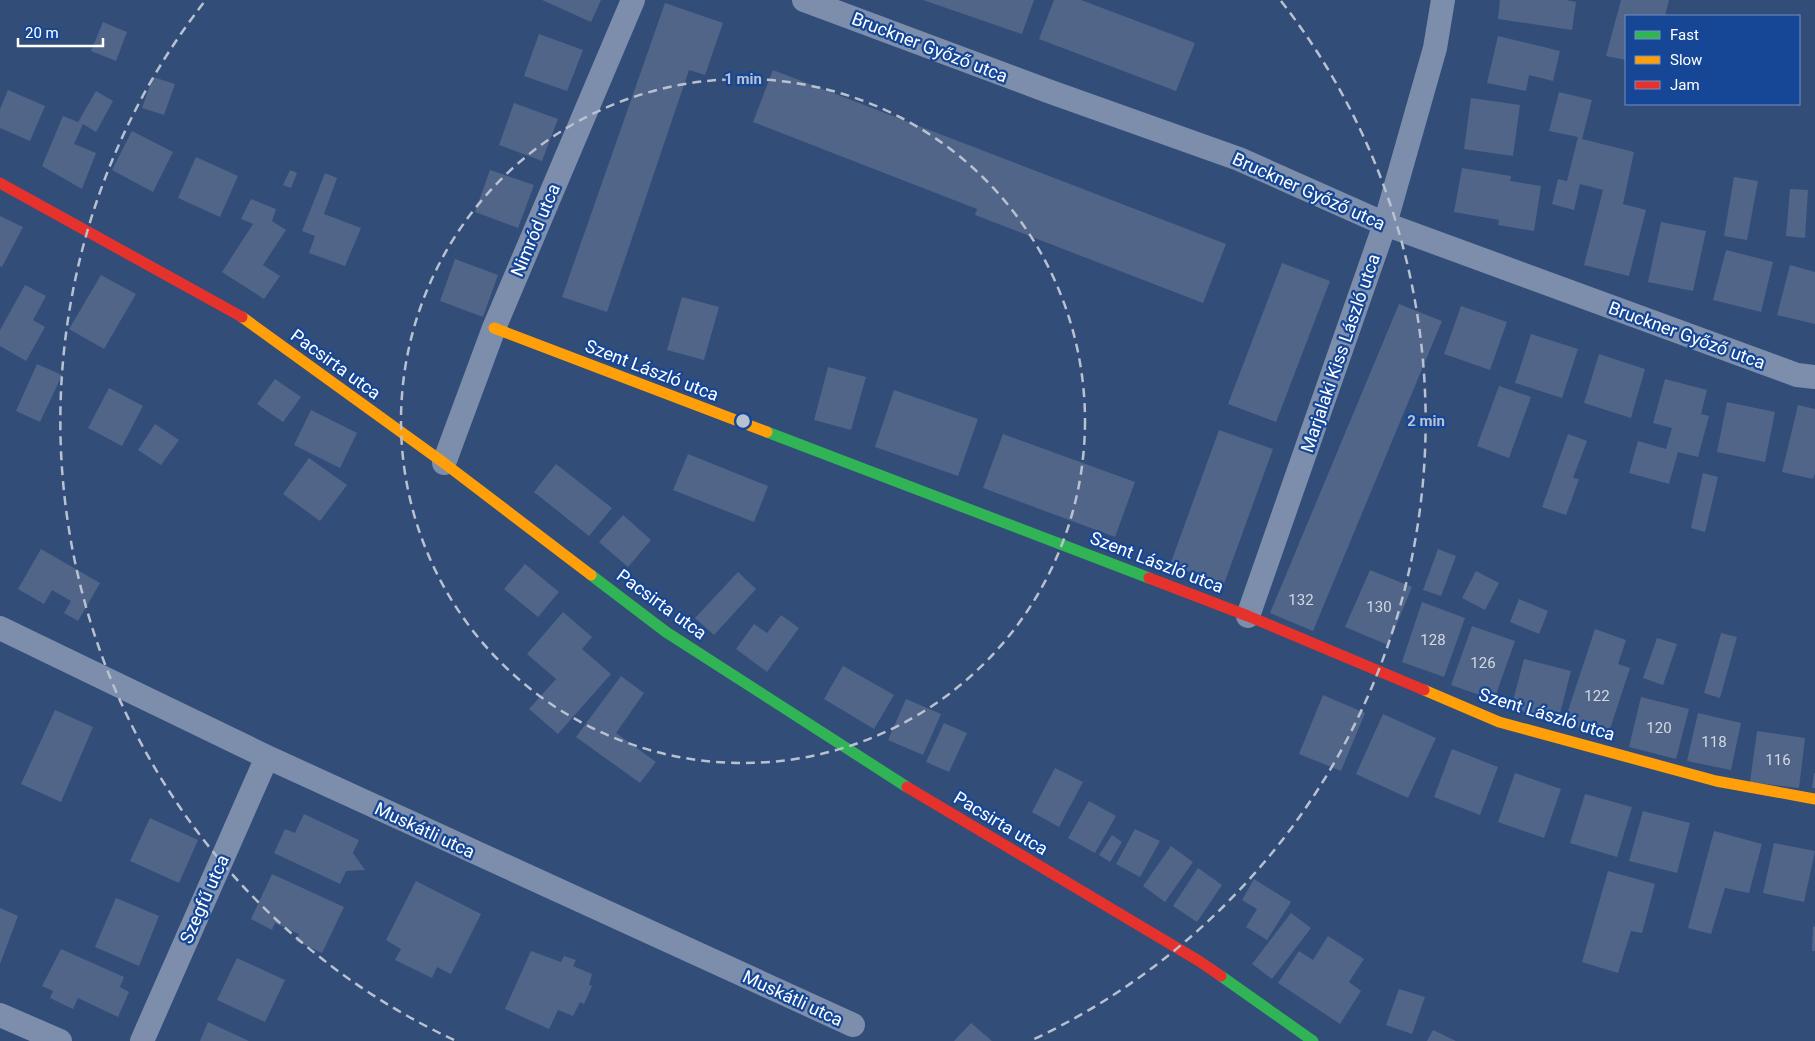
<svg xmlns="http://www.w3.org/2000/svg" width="1815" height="1041" viewBox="0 0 1815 1041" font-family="Roboto,sans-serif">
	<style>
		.building { fill: #506588 }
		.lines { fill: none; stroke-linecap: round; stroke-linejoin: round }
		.street { stroke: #7c8eab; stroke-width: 24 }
		.fast { stroke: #30b455; stroke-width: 11 }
		.slow { stroke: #ff9f0a; stroke-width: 11 }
		.jam { stroke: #e5322d; stroke-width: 11 }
		.ring { fill: none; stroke: #b8c1d0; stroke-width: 2.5; stroke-dasharray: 9 6 }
		.labels { text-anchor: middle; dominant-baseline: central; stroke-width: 4.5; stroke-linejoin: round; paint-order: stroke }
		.number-label { font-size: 15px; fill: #d3d8e1 }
		.street-label { font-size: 18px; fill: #fff; stroke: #164696 }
		.centre { fill: #b8c1d0; stroke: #164696; stroke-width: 2.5 }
		.ring-label { font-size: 15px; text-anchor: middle; font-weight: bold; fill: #b8c1d0; stroke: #164696; stroke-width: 4.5; stroke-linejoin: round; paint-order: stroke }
	</style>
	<rect width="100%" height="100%" fill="#334d79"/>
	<path class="building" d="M542,0h59l-10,22z
		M923,0h111l-12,34z
		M1054,0h27l114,43 -19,48 -137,-52z
		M1500,0h66l10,2 -4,28 -74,-11z
		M1621,0h48l-4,16h-39v44l-20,-4z
		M665,3l58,20 -18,52 -16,-5 -82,242 -45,-15z
		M103,22l24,10 -11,29 -25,-10z
		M539,34l44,16 -16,41 -43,-15z
		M1498,36l62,15 -7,30 -24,-6 -3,16 -39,-8z
		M773,70l453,174 -23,59 -228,-88 2,-6 -224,-87z
		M153,77l22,7 -11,31 -22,-7z
		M8,90l37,16 -15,35 -30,-13v-19z
		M96,91l17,10 -17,31 -13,-8 -9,20 22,9 -14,36 -40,-23 21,-50 15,6z
		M1559,92l33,8 -10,39 52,13 -11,52 23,6 -17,66 -45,-11 19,-75 -23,-6 -6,26 -22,-6 6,-25 9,2 11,-44 -29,-6z
		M1471,98l49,7 -7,51 -49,-7z
		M514,103l44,16 -16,42 -43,-16z
		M132,131l41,21 -20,40 -41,-22z
		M196,157l42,19 -18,41 -42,-19z
		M1462,168l49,8 -1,5 31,5 -7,45 -36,-6 1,-5 -45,-8z
		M290,170l7,3 -6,15 -8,-3z
		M490,170l44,15 -16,43 -43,-16z
		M325,173l12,5 -13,36 37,14 -16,38 -36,-13 6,-17 -13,-5z
		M1734,177l24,4 -11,59 -23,-4z
		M1790,189l18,1 -3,48 -19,-2z
		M251,199l25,10 -4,12 14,9 -23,35 17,11 -16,23 -42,-27 31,-48 -12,-5z
		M0,216l23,11 -21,40 -2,-1z
		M1661,222l45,9 -13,60 -45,-9z
		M1726,250l47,12 -12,50 -48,-12z
		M455,259l43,16 -15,42 -43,-16z
		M1282,263l48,18 -54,141 -48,-18z
		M1790,265l25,7v52l-38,-9z
		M101,275l35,19 -32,55 -35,-20z
		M25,285l21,11 -13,24 12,7 -19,34 -26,-15v-16z
		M682,297l37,10 -15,53 -37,-10z
		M1399,304l43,17 -129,310 -43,-18z
		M1461,306l46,16 -17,48 -46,-16z
		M1531,334l47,15 -16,49 -47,-15z
		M1599,354l46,15 -14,49 -47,-15z
		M37,364l25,11 -22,47 -24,-11z
		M828,367l38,10 -15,53 -37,-10z
		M275,379l26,18 -18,25 -26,-18z
		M1665,379l42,11 -6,24 8,2 -11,41 -20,-5 -9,32 -40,-11 9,-32 28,8 6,-21 -19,-5z
		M1499,386l32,11 -22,61 -32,-12z
		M109,388l34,18 -21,40 -34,-18z
		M894,390l84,29 -20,57 -83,-29z
		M1727,402l48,10 -10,50 -48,-10z
		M1798,405l17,4v64l-2,6 -31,-7z
		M311,410l46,23 -17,35 -46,-23z
		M155,424l24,16 -18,25 -23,-15z
		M1219,430l54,19 -49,135 -54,-19z
		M1003,434l132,48 -20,55 -132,-49z
		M1568,434l19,7 -14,37 6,1 -13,36 -24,-8z
		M688,454l80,32 -14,36 -81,-32z
		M309,458l38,27 -27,36 -37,-27z
		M556,464l56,44 -23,28 -55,-44z
		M1703,473l15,4 -13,55 -14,-4z
		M623,515l28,25 -23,27 -29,-25z
		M41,549l59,34 -22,38 -14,-8 7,-12 -19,-11 -8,14 -26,-15z
		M1438,549l18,7 -15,40 -18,-6z
		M525,564l34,28 -21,25 -34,-28z
		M1370,570l42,17 -24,58 -43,-18z
		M1476,571l23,12 -14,27 -23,-12z
		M738,572l18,17 -42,46 -19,-17z
		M1519,599l29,12 -9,23 -29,-12z
		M1422,602l43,16 -21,59 -42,-15z
		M563,612l29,25 -10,12 29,25 -53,60 -29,-25 27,-30 -29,-25z
		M781,615l18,13 -32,44 -31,-23 18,-25 13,9z
		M1472,626l43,15 -21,59 -43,-15z
		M1595,629l31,11 -8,24 12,4 -23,70 -43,-15z
		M1721,633l16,4 -17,61 -16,-5z
		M1657,638l20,6 -14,41 -20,-7z
		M1524,659l47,12 -13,50 -47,-13z
		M843,666l51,29 -20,34 -50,-30z
		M621,676l23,17 -28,40 40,29 -16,21 -64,-46z
		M1323,695l42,18 -24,58 -42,-17z
		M1641,697l48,12 -13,50 -47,-12z
		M906,699l35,15 -18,41 -35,-15z
		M55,710l38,17 -32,75 -40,-18z
		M1698,713l43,10 -10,47 -44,-9z
		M1383,714l53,24 -28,60 -52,-24z
		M944,723l23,10 -18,39 -23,-10z
		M1757,731l48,7 -6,50 -49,-6z
		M1452,749l46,18 -18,48 -46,-18z
		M1055,768l28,14 -24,45 -27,-15z
		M1515,773l46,16 -17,49 -46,-16z
		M1814,773h1v15h-3z
		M1585,794l47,13 -15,50 -47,-14z
		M1089,801l27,15 -21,37 -27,-15z
		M1643,811l47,12 -13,50 -48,-12z
		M304,814l55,26 -6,13 12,17 -19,1 -6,13 -66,-31 11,-24 10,4z
		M150,818l48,22 -19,43 -49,-22z
		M1135,829l25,12 -20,36 -24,-13z
		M1714,831l48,13 -13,49 -24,-5 -14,46 -23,-6z
		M1112,835l10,7 -12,20 -11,-7z
		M1774,843l41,8 -11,51 -41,-9z
		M1171,846l22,16 -28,40 -22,-16z
		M1198,868l24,17 -25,37 -24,-16z
		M1608,871l47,13 -13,49 -11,-2 -13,42 -36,-11z
		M272,874l72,33 -22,46 -26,-12 3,-7 -24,-11 -3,7 -21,-11z
		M1254,879l37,23 -24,38 -21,-13 11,-18 -15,-9z
		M416,881l65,33 -30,60 -14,-7 -5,11 -37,-18 6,-11 -15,-9z
		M116,898l43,18 -20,50 -44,-19z
		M0,908l18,8 -18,48z
		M1291,913l20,15 -39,51 -20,-15z
		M1813,926l2,1v24h-3z
		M1328,936l36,23 -15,23 12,9 -21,33 -62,-41 21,-32 14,9z
		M61,949l63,28 -4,10 9,5 -11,25 -40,-19 -5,11 -23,-11 3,-7 -11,-5z
		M531,951l30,11 3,-6 12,4 -3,6 19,8 -3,11 3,1 -8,18 -4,-2 -7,14 -15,-6 -9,19 -44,-20z
		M237,958l48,22 -20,42 -48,-22z
		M1399,989l26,8 -13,37 -26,-9z
		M208,1022l41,19h-49z
		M971,1023l21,18h-38z
		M1433,1030l23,11h-29z"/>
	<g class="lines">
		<path class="street" d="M804,0l244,91 191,68 146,65 412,151 18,2
			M444,463l50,-135 139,-328
			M1248,616l137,-392 50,-176 8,-48
			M0,628l267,129 586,268
			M0,1015l60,26
			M142,1041l125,-284"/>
		<path class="fast" d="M767,432l382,146
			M591,575l75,57 241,155
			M1221,976l92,65"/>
		<path class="slow" d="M242,317l202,146 147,112
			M494,328l273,104
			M1424,690l75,32 217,59 99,18"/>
		<path class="jam" d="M0,183l242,134
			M1149,578l99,38 176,74
			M907,787l292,174 22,15"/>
	</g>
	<g class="ring">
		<circle cx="743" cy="421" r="342"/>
		<path d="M454 1040A683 683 0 0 1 205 1M1281 1A683 683 0 0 1 1032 1040"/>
	</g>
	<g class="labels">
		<g class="number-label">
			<text x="1301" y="600">132</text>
			<text x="1379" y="607">130</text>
			<text x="1433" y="640">128</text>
			<text x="1483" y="663">126</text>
			<text x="1597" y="696">122</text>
			<text x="1659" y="728">120</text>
			<text x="1714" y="742">118</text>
			<text x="1778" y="760">116</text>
		</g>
		<g class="street-label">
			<text transform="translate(930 47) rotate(21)">Bruckner Győző utca</text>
			<text transform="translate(1309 191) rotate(24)">Bruckner Győző utca</text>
			<text transform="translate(535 230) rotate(-67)">Nimród utca</text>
			<text transform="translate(1687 335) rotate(20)">Bruckner Győző utca</text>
			<text transform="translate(1340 353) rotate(-71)">Marjalaki Kiss László utca</text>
			<text transform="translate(336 364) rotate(36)">Pacsirta utca</text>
			<text transform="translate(652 370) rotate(21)">Szent László utca</text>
			<text transform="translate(1157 562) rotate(21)">Szent László utca</text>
			<text transform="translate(662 604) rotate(36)">Pacsirta utca</text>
			<text transform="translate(1547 714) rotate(17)">Szent László utca</text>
			<text transform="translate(1001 823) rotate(31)">Pacsirta utca</text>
			<text transform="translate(425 830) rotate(25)">Muskátli utca</text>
			<text transform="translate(204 899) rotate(-66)">Szegfű utca</text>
			<text transform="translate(793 998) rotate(25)">Muskátli utca</text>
		</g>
	</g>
	<circle cx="743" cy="421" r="8" class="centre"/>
	<g class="ring-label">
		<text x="743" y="84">1 min</text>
		<text x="1426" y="426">2 min</text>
	</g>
	<rect x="1625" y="15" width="175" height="90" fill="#164696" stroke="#7390c0"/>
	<rect x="1635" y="31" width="25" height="8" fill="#30b455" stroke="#7390c0"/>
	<text x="1670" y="40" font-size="15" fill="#ffffff">Fast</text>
	<rect x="1635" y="56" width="25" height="8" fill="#ff9f0a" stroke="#7390c0"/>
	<text x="1670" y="65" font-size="15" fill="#ffffff">Slow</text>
	<rect x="1635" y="81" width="25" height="8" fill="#e5322d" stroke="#7390c0"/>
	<text x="1670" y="90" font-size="15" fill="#ffffff">Jam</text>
	<path d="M18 38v8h85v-8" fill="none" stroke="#ffffff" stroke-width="2.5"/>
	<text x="25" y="38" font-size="15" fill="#ffffff" stroke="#164696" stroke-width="4" paint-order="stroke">20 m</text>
</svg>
